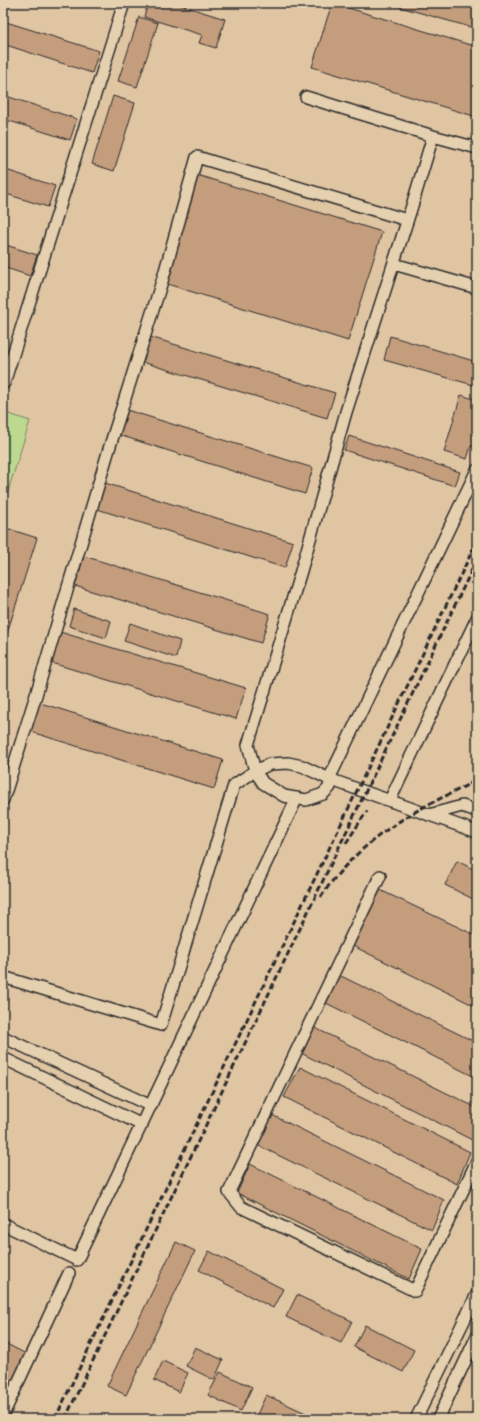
<svg xmlns="http://www.w3.org/2000/svg" width="480" height="1422" viewBox="0 0 480 1422" font-family="'Shantell Sans',sans-serif">
<style>
.green{fill:#bdd990;stroke:#74825e}
.building{fill:#c49d7d;stroke:#2b2b2b}
.lines{fill:none;stroke-linecap:round;stroke-linejoin:round}
.minor-casing{stroke:#2b2b2b;stroke-width:14}
.minor{stroke:#e5d0af;stroke-width:11}
.rail{stroke:#2b2b2b;stroke-width:3;stroke-dasharray:6 3;stroke-linecap:butt}
</style>
<rect width="100%" height="100%" fill="#e0c5a3"/>
<filter id="ink" filterUnits="userSpaceOnUse"><feTurbulence type="fractalNoise" baseFrequency=".025" numOctaves="2"/><feDisplacementMap in="SourceGraphic" scale="8" xChannelSelector="R" yChannelSelector="G"/><feConvolveMatrix kernelMatrix="1 2 1 2 8 2 1 2 1" color-interpolation-filters="sRGB"/></filter>
<g filter="url(#ink)">
<!-- green -->
<path class="green" d="M3,412L30,421L4,504L3,503Z"/>
<!-- building -->
<path class="building" d="M148,3H174L225,19L216,48L199,43L202,35L144,17Z
M332,3L477,47V117L312,67Z
M386,3H477V29Z
M139,17L158,23L137,87L118,81Z
M3,21L99,51L92,73L3,44Z
M3,95L77,119L70,140L3,119Z
M113,96L135,103L114,171L92,164Z
M3,169L55,186L48,207L3,193Z
M197,175L382,232L348,341L164,283Z
M3,244L37,255L30,276L3,267Z
M390,336L477,362V386L384,360Z
M150,337L335,393L327,418L142,362Z
M461,395L477,400V447L471,446L467,459L444,452Z
M127,410L313,468L305,494L119,435Z
M349,436L460,472L455,486L344,450Z
M105,483L293,542L285,568L97,509Z
M3,527L37,538L3,646Z
M84,556L270,614L261,643L75,586Z
M74,609L111,621L106,638L69,626Z
M130,623L180,641L176,658L124,641Z
M60,632L246,688L236,719L52,663Z
M34,701L223,760L214,789L25,730Z
M457,861L477,871V901L445,885Z
M380,890L477,936V1007L353,946Z
M341,976L477,1043V1078L326,1003Z
M313,1027L477,1108V1135L474,1141L301,1053Z
M300,1067L470,1152L457,1184L284,1097Z
M272,1115L444,1200L432,1230L257,1145Z
M250,1164L422,1249L409,1279L237,1193Z
M176,1242L195,1251L126,1395L107,1386Z
M209,1251L283,1289L273,1308L199,1270Z
M297,1295L352,1321L341,1343L286,1317Z
M365,1325L414,1350L403,1372L354,1347Z
M3,1342L28,1355L11,1390L3,1386Z
M195,1347L223,1360L214,1380L186,1366Z
M163,1361L188,1373L179,1392L154,1380Z
M220,1372L252,1387L241,1411L208,1395Z
M266,1395L319,1419H255Z"/>
<g class="lines">
<!-- minor casing -->
<g class="minor-casing">
<path id="minor" d="M306,97L433,136
M394,264L477,288
M3,382L4,383L124,3
M477,470L329,779L330,787L323,794L306,800L284,796L263,783L255,771L270,764L288,763L302,766L329,779L477,832
M3,800L36,695L109,449L163,278L197,157L407,220
M390,800L477,618
M429,815L462,806L477,811
M380,876L229,1192L241,1207L415,1291L477,1161
M3,977L161,1025L234,785L255,771L248,745L301,571L346,412L411,209L433,136L477,148
M3,1037L151,1106
M3,1058L142,1125
M3,1224L77,1260L297,798
M3,1415L69,1273
M416,1419L477,1294
M438,1419L477,1336"/>
</g>
<!-- minor -->
<use href="#minor" class="minor"/>
<!-- rail -->
<path class="rail" d="M346,843L367,811
M321,897C351,850 401,816 452,793C460,789 468,784 477,781
M55,1419L477,541
M65,1419L477,559"/>
</g>
</g>
<!-- margin -->
<rect width="480" height="1422" fill="none" stroke="#e5d0af" stroke-width="16"/>
<rect x="8" y="8" width="464" height="1406" fill="none" stroke="#2b2b2b" stroke-width="1.5" filter="url(#ink)"/>
</svg>
